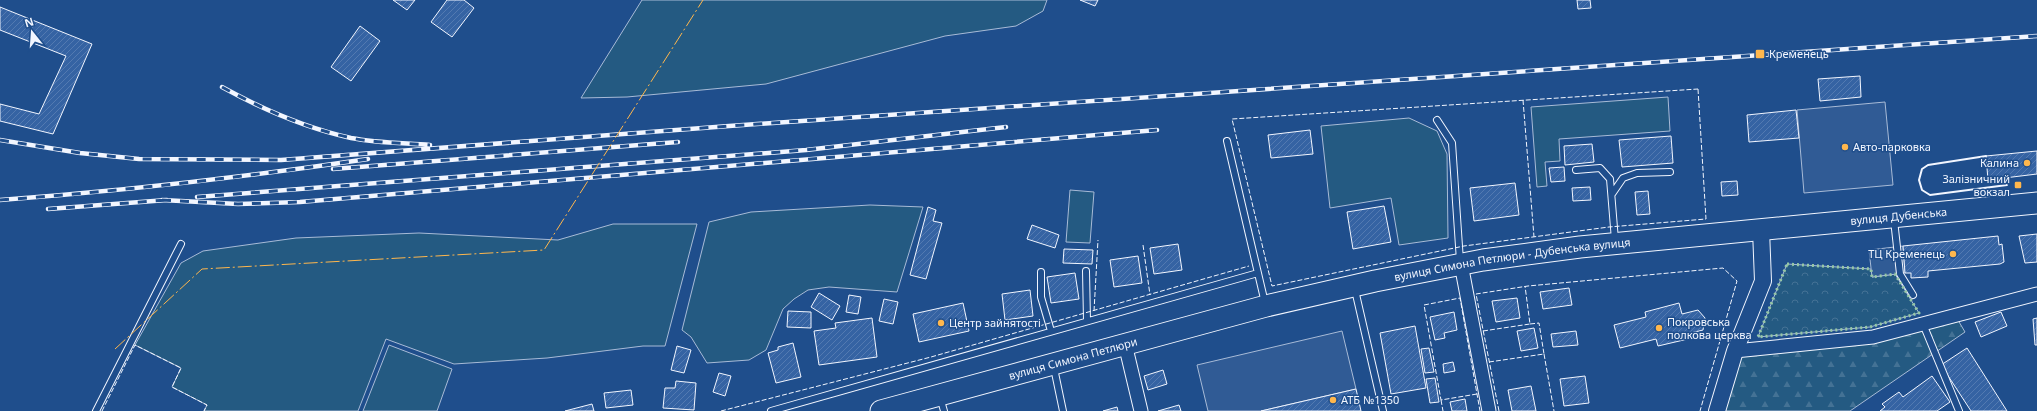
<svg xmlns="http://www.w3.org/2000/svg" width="2037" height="411" viewBox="0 0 2037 411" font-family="'Noto Sans',sans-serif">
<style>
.green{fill:#245a82;stroke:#a8bbd7}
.forest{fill:url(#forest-firs);stroke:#a8bbd7}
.park{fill:url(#park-crowns);stroke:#a8bbd7}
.parking{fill:#305b95;stroke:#a8bbd7}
.building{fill:url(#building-hatch);stroke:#f2f6ff}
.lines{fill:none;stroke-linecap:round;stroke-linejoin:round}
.service-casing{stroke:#f2f6ff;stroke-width:8}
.minor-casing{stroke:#f2f6ff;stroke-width:15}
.tertiary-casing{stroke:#f2f6ff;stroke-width:18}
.trunk-casing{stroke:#f2f6ff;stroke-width:23}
.service{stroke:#1f4e8c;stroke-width:6}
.minor{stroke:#1f4e8c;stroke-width:13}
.tertiary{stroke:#1f4e8c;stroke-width:16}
.trunk{stroke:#1f4e8c;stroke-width:21}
.rail-casing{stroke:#f2f6ff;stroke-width:4.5}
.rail{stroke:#1f4e8c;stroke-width:3;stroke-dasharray:9;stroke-linecap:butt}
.hedge{stroke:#97c8a6;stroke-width:3;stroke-dasharray:2 3;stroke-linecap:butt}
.fence{stroke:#f2f6ff;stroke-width:1;stroke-dasharray:5 2;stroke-linecap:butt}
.wall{stroke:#f2f6ff;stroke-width:2}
.power{stroke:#ffb74d;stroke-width:1;stroke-dasharray:14 3 2 3;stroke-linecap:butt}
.poi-dot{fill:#ffb74d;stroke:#1f4e8c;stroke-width:1.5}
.labels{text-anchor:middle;stroke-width:3;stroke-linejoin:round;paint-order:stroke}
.poi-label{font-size:11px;fill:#f2f6ff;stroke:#1f4e8c;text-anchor:start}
.street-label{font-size:11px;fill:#f2f6ff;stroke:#1f4e8c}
</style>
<defs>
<pattern id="forest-firs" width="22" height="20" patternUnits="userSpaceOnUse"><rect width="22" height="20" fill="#245a82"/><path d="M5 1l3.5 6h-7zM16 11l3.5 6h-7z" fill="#447295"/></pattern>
<pattern id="park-crowns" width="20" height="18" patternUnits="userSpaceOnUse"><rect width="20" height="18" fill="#245a82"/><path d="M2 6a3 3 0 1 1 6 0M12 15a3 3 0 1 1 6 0" fill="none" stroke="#447295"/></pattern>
<pattern id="building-hatch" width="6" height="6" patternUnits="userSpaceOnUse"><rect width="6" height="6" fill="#3563a3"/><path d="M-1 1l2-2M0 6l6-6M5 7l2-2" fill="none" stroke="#537ab1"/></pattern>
</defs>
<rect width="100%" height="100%" fill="#1f4e8c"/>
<!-- green -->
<path class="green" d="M642,0H1047L1043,11L1016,26L945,36L766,84L627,97L581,98Z
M1668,97L1670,131L1559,139L1560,161L1545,162L1547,186L1537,187L1531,107Z
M1409,118L1437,131L1447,154L1448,238L1399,245L1391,198L1330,208L1321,126Z
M1070,190L1094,192L1090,243L1066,242Z
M870,205L923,207L897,292L829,287L808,290L794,299L783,309L766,350L749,360L707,363L691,337L682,330L709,222L751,212Z
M613,224H697L665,346H643L547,358L454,364L386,339L358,411H204L207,405L172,387L181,368L135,345L181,263L203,251L296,238L419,233L558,240Z
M389,345L452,369L437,411H363Z"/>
<!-- forest -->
<path class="forest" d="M1955,315L1965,332L1850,411H1717L1735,351L1873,337Z"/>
<!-- park -->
<path class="park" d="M1787,264L1871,269L1872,277L1895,274L1919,313L1870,327L1758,337Z"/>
<!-- parking -->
<path class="parking" d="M1885,102L1893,185L1804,193L1797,110Z
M1903,246L1905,273L1872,277L1869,250Z
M1342,331L1356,389L1261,411H1208L1197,365Z"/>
<!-- building -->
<path class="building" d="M393,0H415L407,10Z
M447,0H464L474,8L452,37L431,22Z
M1080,0H1098L1095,6Z
M1577,0H1590L1591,8L1578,9Z
M0,7L92,44L53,134L0,121V104L39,114L66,56L0,30Z
M360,26L380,41L351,81L331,67Z
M1860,76L1861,97L1820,101L1818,79Z
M1796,110L1799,138L1749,142L1747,115Z
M1310,130L1313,154L1271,158L1268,135Z
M1671,136L1673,163L1622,167L1619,140Z
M1592,144L1594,162L1565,165L1564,146Z
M2037,151V174L1988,180L1986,156Z
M1564,167L1565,181L1551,182L1549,168Z
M1737,181L1738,195L1722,196L1721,182Z
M1515,183L1519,215L1474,221L1470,188Z
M1590,187L1591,200L1573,201L1572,188Z
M1648,191L1650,214L1637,215L1635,192Z
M1384,206L1391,242L1353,249L1347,212Z
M928,207L936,210L933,221L942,223L926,279L910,275Z
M1032,225L1059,235L1055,248L1027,239Z
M2037,234V262L2025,263L2019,236Z
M1998,236L1999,245L2002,244L2004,262L2000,264L1928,271V277L1911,278V273H1905L1903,246Z
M1178,244L1182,270L1154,274L1150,248Z
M1064,249L1093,250L1092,264L1063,263Z
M1138,256L1142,283L1114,287L1110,260Z
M1075,273L1079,299L1051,303L1047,277Z
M1569,288L1572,305L1543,309L1540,292Z
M1030,290L1033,316L1005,320L1002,294Z
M819,293L840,306L832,320L811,307Z
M849,295L861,297L858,314L846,312Z
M1517,298L1520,318L1496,322L1492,301Z
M884,299L898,302L893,324L879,321Z
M963,303L969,331L919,342L913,314Z
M1679,303L1682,314L1698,310L1705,318L1703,330L1687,334L1688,339L1658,346L1656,339L1620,348L1614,325L1646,317L1645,312Z
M788,311L811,312V328L787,327Z
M1454,312L1457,330L1444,333L1445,338L1435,340L1430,317Z
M2001,312L2007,326L1981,337L1975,322Z
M872,318L877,357L819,365L814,331L836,328L835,323Z
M2037,318V345H2035L2033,319Z
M1415,326L1426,388L1391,394L1380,333Z
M1534,328L1538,348L1521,351L1517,331Z
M1576,331L1578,345L1553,347L1551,334Z
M793,343L801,377L776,383L768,353L778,350V347Z
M677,346L691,350L684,373L671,370Z
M1429,348L1434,372L1425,373L1421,349Z
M1967,348L2007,411H1971L1941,365Z
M1453,362L1455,371L1444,373L1443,364Z
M1163,370L1167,384L1148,390L1144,376Z
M719,373L731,376L725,396L713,392Z
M1585,376L1589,403L1564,406L1560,379Z
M1932,376L1950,402L1937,411H1880L1885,407L1882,404L1899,392L1903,397Z
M1435,378L1439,402L1430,403L1426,379Z
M676,381L696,383L694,410L663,408L665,388H675Z
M1531,386L1536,411H1512L1508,390Z
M1356,389L1361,411H1261Z
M631,390L633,405L606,408L604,393Z
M1465,399L1467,411H1452L1450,402Z
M592,404L594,411H565Z
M1179,405L1181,411H1158Z
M1117,407L1118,411H1103Z"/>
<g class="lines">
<!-- service casing -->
<g class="service-casing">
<path id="service" d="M1437,120L1452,143L1460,261
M1227,141L1265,303
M1576,170L1600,168L1610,179L1615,240
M1612,194L1623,178L1637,173L1670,172
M1894,220L1900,274L1913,295
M1086,271L1087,321
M1041,272V297L1051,331
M1355,290L1383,411
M1923,324L1959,411
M1054,368L1063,411
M940,397L944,411
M96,411L181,244
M771,411L1258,273"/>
</g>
<!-- minor casing -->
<g class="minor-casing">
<path id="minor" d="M1461,264L1489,411
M1125,344L1141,411
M1735,351L1873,337L2037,294"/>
</g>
<!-- tertiary casing -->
<g class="tertiary-casing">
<path id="tertiary" d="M1717,411L1735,351L1763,281L1761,230"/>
</g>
<!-- trunk casing -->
<g class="trunk-casing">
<g id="trunk">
<path id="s1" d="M881,411L1266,306L1375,281L1483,260L1580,247L2037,203"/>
</g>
</g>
<!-- service -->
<use href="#service" class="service"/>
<!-- minor -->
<use href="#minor" class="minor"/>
<!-- tertiary -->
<use href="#tertiary" class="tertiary"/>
<!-- trunk -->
<use href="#trunk" class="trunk"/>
<!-- rail casing -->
<g class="rail-casing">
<path id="rail" d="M222,87C262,109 306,128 351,138C377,143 404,143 430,145
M0,140L80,153L139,159L281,160L729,126L2037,36
M333,169L678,142
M197,197L806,150L1006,127
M0,200C123,191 246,177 368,159
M162,200L238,204L300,202L1157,130
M48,209L167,200"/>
</g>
<!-- rail -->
<use href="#rail" class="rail"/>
<!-- hedge -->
<path class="hedge" d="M1787,264L1871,269L1872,277L1895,274L1919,313L1870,327L1758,337Z"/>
<!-- fence -->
<path class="fence" d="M1698,89L1706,219L1609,227L1464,246L1272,286L1232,119Z
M1523,100L1534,237
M1143,245L1150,295
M1094,311L1098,240
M1483,331L1530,324L1525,286
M1544,354L1554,411
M1489,362L1544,354L1539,323L1530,324
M1477,394L1441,400L1424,305L1460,298L1480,411
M1441,400L1443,411
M102,411L135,345L181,368L172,387L207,405L204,411
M721,411L931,357L1249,266
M1499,411L1476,294L1528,286L1723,268L1737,281L1700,411"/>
<!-- wall -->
<path class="wall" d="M1986,156L1928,165L1922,169L1919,180L1922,190L1930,195L2007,185"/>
<!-- power -->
<path class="power" d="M115,349L202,269L544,250L703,0"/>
</g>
<!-- markers -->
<g class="poi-dot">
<rect x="1755" y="49" width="10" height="10" rx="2"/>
<circle cx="1845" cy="147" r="4"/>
<circle cx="2027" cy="163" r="4"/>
<rect x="2014" y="181" width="8" height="8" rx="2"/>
<circle cx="1953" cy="254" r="4"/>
<circle cx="941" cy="323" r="4"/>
<circle cx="1659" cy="328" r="4"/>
<circle cx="1333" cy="400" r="4"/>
</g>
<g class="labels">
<!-- poi labels -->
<g class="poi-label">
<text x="1769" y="58">Кременець</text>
<text x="1853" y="151">Авто-парковка</text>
<text x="2019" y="167" text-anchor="end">Калина</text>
<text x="2010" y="183" text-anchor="end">Залізничний<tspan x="2010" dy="13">вокзал</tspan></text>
<text x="1945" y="258" text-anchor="end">ТЦ Кременець</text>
<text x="1667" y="326">Покровська<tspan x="1667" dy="13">полкова церква</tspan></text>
<text x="949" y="327">Центр зайнятості</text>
<text x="1341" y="404">АТБ №1350</text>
</g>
<!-- street labels -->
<g class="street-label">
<text dy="4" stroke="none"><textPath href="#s1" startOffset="1039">вулиця Дубенська</textPath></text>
<text dy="4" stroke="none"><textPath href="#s1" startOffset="650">вулиця Симона Петлюри - Дубенська вулиця</textPath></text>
<text dy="4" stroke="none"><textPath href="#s1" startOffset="199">вулиця Симона Петлюри</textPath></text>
</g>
</g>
<!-- north arrow -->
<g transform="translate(32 32) rotate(343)" stroke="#1f4e8c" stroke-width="3" paint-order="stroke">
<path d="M0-3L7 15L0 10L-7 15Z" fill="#f2f6ff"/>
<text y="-6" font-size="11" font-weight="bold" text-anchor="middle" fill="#f2f6ff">N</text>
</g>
</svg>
